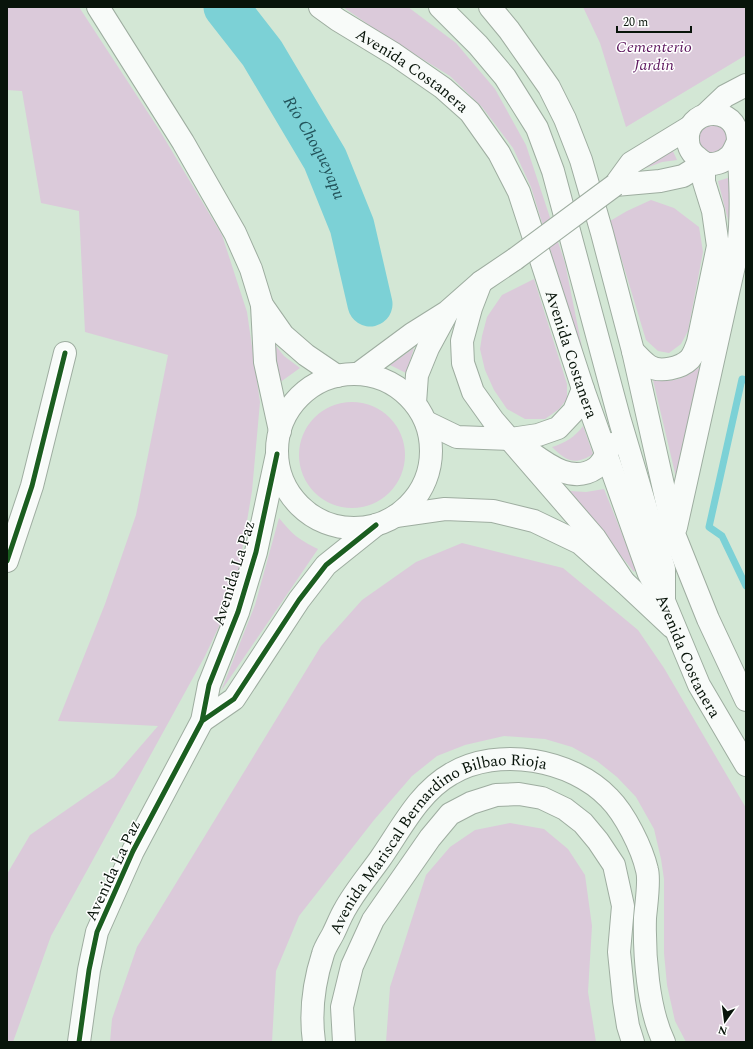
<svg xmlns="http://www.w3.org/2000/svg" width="753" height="1049" viewBox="0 0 753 1049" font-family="Spectral,serif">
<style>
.green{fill:#dbcada}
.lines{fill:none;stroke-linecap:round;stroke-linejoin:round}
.stream{stroke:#7cd1d6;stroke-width:7}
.river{stroke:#7cd1d6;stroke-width:45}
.street-casing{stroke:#9eada0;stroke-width:24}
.secondary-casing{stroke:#9eada0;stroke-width:24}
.street{stroke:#f8fbf9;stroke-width:22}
.secondary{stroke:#f8fbf9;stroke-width:22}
.secondary-bridge-casing{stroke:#9eada0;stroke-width:24;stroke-linecap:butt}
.secondary-bridge{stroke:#f8fbf9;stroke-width:22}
.cycleway-casing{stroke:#fff;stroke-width:8}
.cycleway{stroke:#1b5e20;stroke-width:5}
.labels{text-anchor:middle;stroke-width:3;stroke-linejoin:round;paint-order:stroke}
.park-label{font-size:16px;font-style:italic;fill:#5e185f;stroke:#fff}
.street-label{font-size:16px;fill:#08140a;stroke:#fff}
.water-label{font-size:17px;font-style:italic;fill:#23545b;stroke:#fff}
</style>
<rect width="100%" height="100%" fill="#d3e7d5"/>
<!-- green -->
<path class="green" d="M7,7H79L160,131L222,235L247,312L260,402L252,491L239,569L222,620L205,656L51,936L13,1042H7V874L30,835L114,777L158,726L58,721L105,604L136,515L168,355L85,332L79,211L41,203L22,91L7,90Z
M343,7H408L456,43L495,89L526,145L565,263L585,362L531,187L513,148L482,107L450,76L385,36Z
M583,7H746V55L626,127L600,43Z
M707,124L723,126L730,140L717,155L702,151C697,136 694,135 707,124Z
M672,149L677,160L662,162L646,168L645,167Z
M731,177L732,235L718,181Z
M651,200L674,208L699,227L703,252L688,331L681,344L669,353L658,351L646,340L610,221L627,211Z
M534,279L567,384V399L559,409L545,419H525L507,409L494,390L485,370L480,349L482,336L487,317L502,295Z
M272,341L284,356L300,368L279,383Z
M414,348L406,373L390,365Z
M704,364L679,490L653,380C678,383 684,378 704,364Z
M299 455a53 53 0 1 1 106 0a53 53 0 1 1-106 0Z
M583,426L593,454C575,466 566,461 552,447C565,443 575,437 583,426Z
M604,489L636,569L634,572L593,521L569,494L570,491L586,492Z
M279,518C293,535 298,539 318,549L221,691L255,605Z
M462,543L563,568L638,630L664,668L746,808V1042H686L675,1021L667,985L664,953V879L661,859L654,829L636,797L617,777L597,761L572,747L545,739L504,736L465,745L437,756L412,776L374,820L299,916L276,971L272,1042H110L112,1019L137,947L321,646L362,600L416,562Z
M510,823L544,829L568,849L585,875L592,926L588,992L596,1042H386L390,987L426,875L450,847L475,830Z"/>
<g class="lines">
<!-- stream -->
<path class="stream" d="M746,380L742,379L709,527L722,536L746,586"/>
<!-- river -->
<path class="river" id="s1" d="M226,7L262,53L325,159L352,226L370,304"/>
<!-- street casing -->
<g class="street-casing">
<path id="street" d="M7,561L32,486L65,353"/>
</g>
<!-- secondary casing -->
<g class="secondary-casing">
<g id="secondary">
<path d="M98,7L183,142L235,233L251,269L262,305L265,362L280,431"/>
<path id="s2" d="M320,7L338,20L394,54L443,88L470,112L499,153L519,192L583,389L649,574L664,601L699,685L746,765"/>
<path d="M440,7L478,45L505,77L537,128L553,171L620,421L664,569V600"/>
<path d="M490,7L509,30L549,87L565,119L581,160L602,233L633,351L674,534L708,619L746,700"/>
<path d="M706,114L725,96L746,85"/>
<path d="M615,185L631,163L690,127"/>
<path d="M615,185L660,181L683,176L704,163"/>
<path d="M481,282L471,308L462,341L463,363L473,392L493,420L595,538L624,582"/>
<path d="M262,305L283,335L306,355L337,376"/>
<path d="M633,351C638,356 643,362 649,366C660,373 681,368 690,359C694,354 696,348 698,342L718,246L713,211L704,182V163"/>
<path d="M358,374L412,334L447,312L481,282L515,259"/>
<circle cx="354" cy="451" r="77"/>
<path d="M415,403L417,375L428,348L447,313"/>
<path d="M426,422L457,437L511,439L538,435L558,428L574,411L583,389"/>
<path d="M530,452C548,465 573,484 596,468C603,463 607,452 612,444"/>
<path d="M396,516L445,509L493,511L534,521L580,543L624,582L672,627"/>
<path d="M676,527L738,248C742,219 741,189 739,160C738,151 739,141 737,132C730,104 686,110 688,140C688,147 692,154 698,158C700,160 703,162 705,163C713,166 724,162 730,156C734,152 735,147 738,142C740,139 743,136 746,134"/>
<path d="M202,721L234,699L299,600L326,565L376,525"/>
<path d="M79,1042L89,970L97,932L133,851L202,721L209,685L238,612L256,552L277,454"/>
<path id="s3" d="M314,1042C310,1013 314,982 323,954C325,947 330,940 333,934C337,926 340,918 344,911C354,892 368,876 380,859C401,829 419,792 451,774C498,746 572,759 609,798C625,814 642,848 647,870C650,880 646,906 645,918C644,955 648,1009 664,1042"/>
<path d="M344,1042L342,1007L352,966L373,920L430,838L450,814L471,803L496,795L519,794L542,798L565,809L583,823L598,841L614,865L623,906L619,952L624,1001L628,1026L633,1042"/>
</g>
</g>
<!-- street -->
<use href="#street" class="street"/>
<!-- secondary -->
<use href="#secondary" class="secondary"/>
<!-- secondary-bridge casing -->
<g class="secondary-bridge-casing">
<path id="secondary-bridge" d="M515,259L615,185"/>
</g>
<!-- secondary-bridge -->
<use href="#secondary-bridge" class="secondary-bridge"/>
<!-- cycleway casing -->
<g class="cycleway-casing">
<path id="cycleway" d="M7,561L32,486L65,353
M202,721L234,699L299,600L326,565L376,525
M79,1042L89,970L97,932L133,851L202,721L209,685L238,612L256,552L277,454"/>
</g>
<!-- cycleway -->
<use href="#cycleway" class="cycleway"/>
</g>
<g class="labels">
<!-- park labels -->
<g class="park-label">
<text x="654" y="52">Cementerio<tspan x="654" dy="18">Jardín</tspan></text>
</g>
<!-- street labels -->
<g class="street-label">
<text dy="6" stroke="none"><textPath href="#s2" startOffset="112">Avenida Costanera</textPath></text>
<text dy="6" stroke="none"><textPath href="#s2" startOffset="448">Avenida Costanera</textPath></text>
<text transform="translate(233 573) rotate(-73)" y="6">Avenida La Paz</text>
<text dy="6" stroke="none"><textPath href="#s2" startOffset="772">Avenida Costanera</textPath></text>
<text dy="6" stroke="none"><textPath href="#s3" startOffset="262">Avenida Mariscal Bernardino Bilbao Rioja</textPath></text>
<text transform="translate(112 870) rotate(-65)" y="6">Avenida La Paz</text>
</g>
<!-- water labels -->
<g class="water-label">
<text dy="6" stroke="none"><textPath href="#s1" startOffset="167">Río Choqueyapu</textPath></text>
</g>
</g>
<!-- border -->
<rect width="753" height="1049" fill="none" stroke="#08140a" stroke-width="16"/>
<!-- north arrow -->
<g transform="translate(725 1021) rotate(194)" stroke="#ffffff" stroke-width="3" paint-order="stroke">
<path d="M0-3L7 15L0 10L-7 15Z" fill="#08140a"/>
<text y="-6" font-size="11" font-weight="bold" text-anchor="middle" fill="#08140a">N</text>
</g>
<!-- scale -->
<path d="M617 26v6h74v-6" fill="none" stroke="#08140a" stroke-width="2"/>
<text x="623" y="26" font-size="12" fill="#08140a" stroke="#ffffff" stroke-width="3" paint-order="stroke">20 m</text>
</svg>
